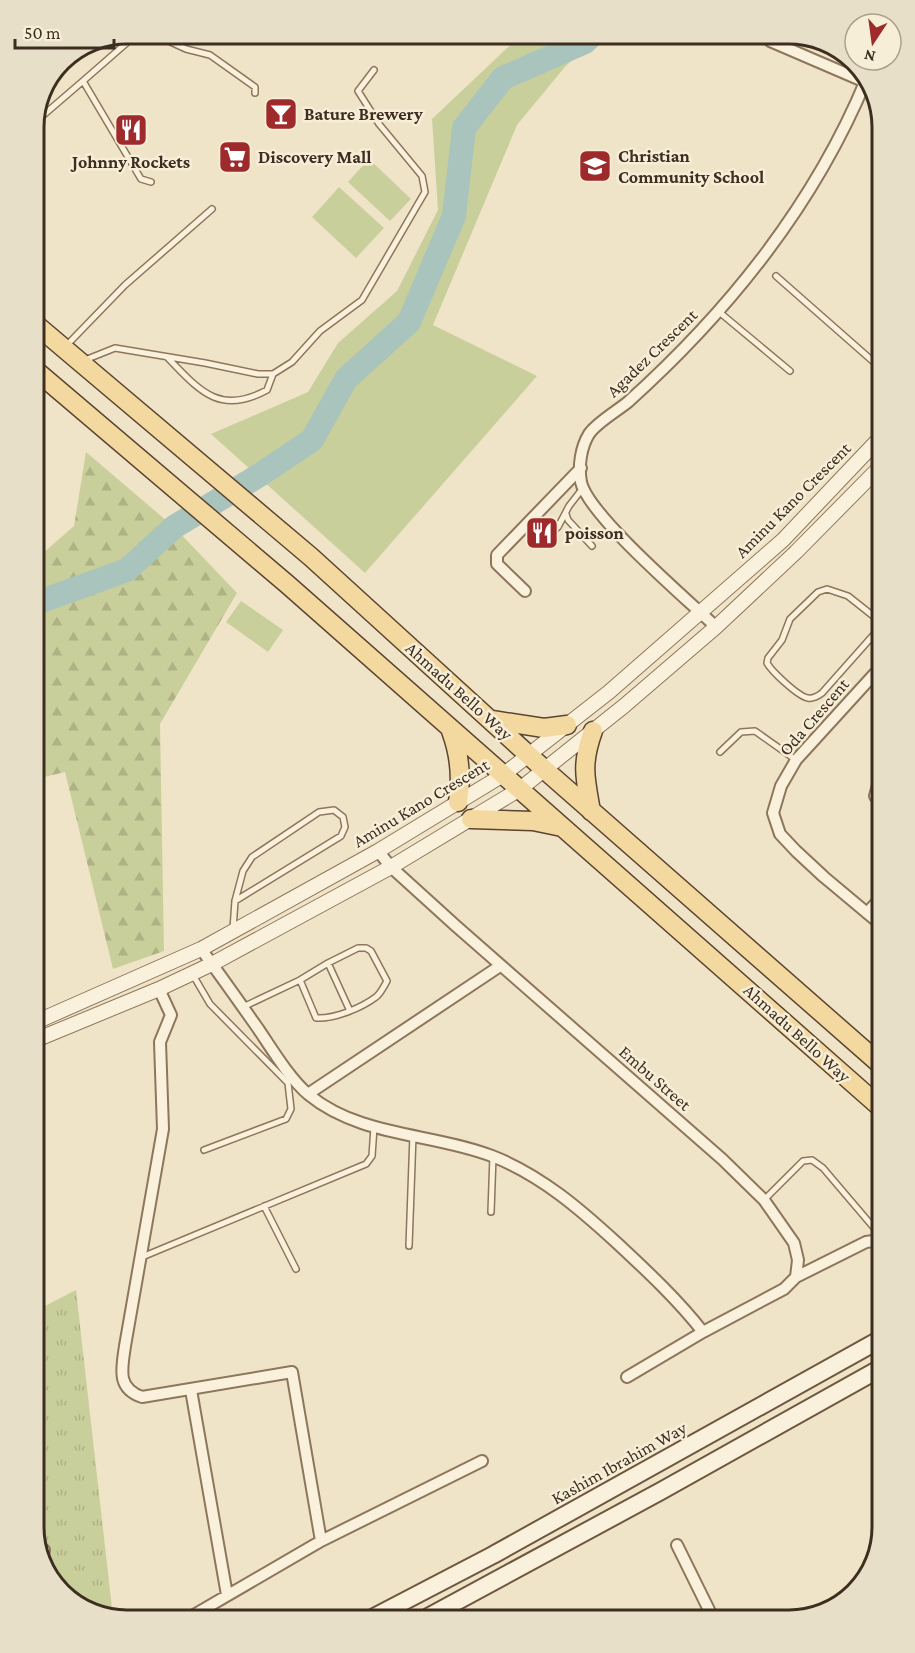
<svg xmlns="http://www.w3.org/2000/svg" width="915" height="1653" viewBox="0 0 915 1653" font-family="'Crimson Pro',serif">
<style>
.green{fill:#c9cf9b}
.forest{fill:url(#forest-firs)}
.park{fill:url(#park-tufts)}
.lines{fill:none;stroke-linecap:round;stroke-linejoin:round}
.river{stroke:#a9c4bc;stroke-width:24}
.service-casing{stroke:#8d765c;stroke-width:8}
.minor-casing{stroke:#8d765c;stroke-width:14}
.tertiary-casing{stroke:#8d765c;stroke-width:16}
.secondary-casing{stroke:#6f573f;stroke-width:20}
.primary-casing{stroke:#5b4430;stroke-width:21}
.service{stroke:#faf1dc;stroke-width:5}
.minor{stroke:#faf1dc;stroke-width:10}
.tertiary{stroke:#faf1dc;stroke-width:14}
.secondary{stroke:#faf1dc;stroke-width:16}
.primary{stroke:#f3d9a0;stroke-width:18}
.labels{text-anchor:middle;stroke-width:5;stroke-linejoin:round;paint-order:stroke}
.poi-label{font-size:18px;font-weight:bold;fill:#3d2e20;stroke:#f7eed8;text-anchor:start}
.street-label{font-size:18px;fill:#3d2e20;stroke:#f7eed8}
.rim{fill:none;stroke:#3d2e20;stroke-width:3}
</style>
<defs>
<pattern id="forest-firs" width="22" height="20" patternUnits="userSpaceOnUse" patternTransform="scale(1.5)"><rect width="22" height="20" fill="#c9cf9b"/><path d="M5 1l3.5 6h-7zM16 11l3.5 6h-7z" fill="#aeb285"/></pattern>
<pattern id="park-tufts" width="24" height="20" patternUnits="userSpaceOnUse" patternTransform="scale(1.5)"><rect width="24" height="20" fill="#c9cf9b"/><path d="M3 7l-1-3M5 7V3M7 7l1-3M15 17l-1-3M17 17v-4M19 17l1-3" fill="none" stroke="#aeb285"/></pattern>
</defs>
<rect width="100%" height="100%" fill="#f0e4c8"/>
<!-- green -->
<path class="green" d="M523,33H599L564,68L517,125L433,325L537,376L365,573L211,434L308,392L338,343L397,291L438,210L432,119Z
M369,159L411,199L390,221L348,182Z
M339,187L384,228L356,258L312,217Z
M241,601L283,630L268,652L226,622Z"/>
<!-- forest -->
<path class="forest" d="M86,452L174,527L237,593L160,724L164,951L113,969L65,772L36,779L35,560L74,526Z"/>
<!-- park -->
<path class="park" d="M76,1290L113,1617L74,1604L40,1563L39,1309Z"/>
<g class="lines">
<!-- river -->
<path class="river" d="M36,603L127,570L174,527L258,476L312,440L346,379L409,322L454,216L464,128L503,78L585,42L594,33"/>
<!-- service casing -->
<g class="service-casing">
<path id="service" d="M138,33L83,81L141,179L151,182
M151,33L186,49L210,55L255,87V93
M33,124L83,81
M776,276L876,364
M718,311L790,371
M65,347L125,285L212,209
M167,357C199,390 219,416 267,390L273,374
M85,360L115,348L205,363L258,374H273L292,362L320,331L362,300L425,192L422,176L379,124L358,91L374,70
M566,514L568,520L592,546
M540,543L558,527L569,506L583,488
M877,619L848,596L827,589L818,592L790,619L782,640L768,658L767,663C772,672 799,697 808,698C813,699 818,696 822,693L877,631
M720,752L741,732L755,731L796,760
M233,929L235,901L243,871L252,857L319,812L334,810L343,817L345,827L341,836L235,901
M328,963L350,1011
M193,975L210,1004L288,1083L291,1109L286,1119L204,1150
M243,1007L300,980L328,963L358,948H366L371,951L387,981C384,986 381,993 376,997C361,1008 335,1019 316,1018L300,980
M764,1200L803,1161L812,1160L823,1168L880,1235
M264,1206L296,1269
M491,1212L493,1156
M409,1246L413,1135
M142,1257L366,1164L372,1156L374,1127"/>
</g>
<!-- minor casing -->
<g class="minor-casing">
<path id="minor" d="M770,41L870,84
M525,591L497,564V555L581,468
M716,627C688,600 588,515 581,482C578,466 581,447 589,434C596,423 617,411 628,402C728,312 814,205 866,80
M878,670L796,760L781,786L773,813L780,834L796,851L824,877L879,923
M878,785L875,796L878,800
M378,851L391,867L456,926L722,1159L764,1200L794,1243L798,1260L796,1277L784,1289L703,1332L627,1377
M867,913L879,900
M201,949C221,976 240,1003 259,1030C273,1051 290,1079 309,1095C360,1137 433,1133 492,1156C541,1175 581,1210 618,1244C648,1272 678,1300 703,1332
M159,989L171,1015L160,1042L163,1129L125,1346C122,1368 116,1388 142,1397L292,1372L321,1541
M308,1094L500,966
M796,1277L866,1242L880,1240
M191,1390L227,1595
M677,1545L711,1614
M41,1564L44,1550
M187,1619L321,1541L482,1461"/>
</g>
<!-- tertiary casing -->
<g class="tertiary-casing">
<path id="tertiary" d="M38,1021L201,949L378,851L503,775L609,692L783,540L876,442
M38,1039L159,989L212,964L391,867L520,789L624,706L716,627L796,552L877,470"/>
</g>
<!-- secondary casing -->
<g class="secondary-casing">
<path id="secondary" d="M374,1617L493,1555L881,1339
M428,1617L661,1491L881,1368"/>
</g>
<!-- primary casing -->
<g class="primary-casing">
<path id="primary" d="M34,323L311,557L545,770L880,1064
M34,369L287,584L880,1107
M492,720L544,728L567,725
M451,731C460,755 462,777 458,802
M591,811C585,778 581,764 593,731
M471,819L533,821L562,827"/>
</g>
<!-- service -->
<use href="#service" class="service"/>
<!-- minor -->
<use href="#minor" class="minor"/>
<!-- tertiary -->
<use href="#tertiary" class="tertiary"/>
<!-- secondary -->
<use href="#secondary" class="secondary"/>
<!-- primary -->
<use href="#primary" class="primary"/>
</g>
<!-- icons -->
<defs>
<g id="bar-square" transform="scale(1.725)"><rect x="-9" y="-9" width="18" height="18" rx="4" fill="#9e2a2b" stroke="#f7eed8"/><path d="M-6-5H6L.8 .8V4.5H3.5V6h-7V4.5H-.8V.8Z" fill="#fff"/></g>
<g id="restaurant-square" transform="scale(1.725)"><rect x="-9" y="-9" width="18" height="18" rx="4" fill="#9e2a2b" stroke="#f7eed8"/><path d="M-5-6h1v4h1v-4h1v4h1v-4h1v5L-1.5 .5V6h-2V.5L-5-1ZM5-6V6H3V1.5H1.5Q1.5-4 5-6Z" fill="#fff"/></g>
<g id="supermarket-square" transform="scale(1.725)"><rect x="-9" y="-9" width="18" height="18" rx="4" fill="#9e2a2b" stroke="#f7eed8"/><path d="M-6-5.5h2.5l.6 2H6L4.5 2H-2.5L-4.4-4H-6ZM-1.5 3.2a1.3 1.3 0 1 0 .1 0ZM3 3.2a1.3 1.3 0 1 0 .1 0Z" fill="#fff"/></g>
<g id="school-square" transform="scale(1.725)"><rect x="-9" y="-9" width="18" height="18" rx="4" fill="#9e2a2b" stroke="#f7eed8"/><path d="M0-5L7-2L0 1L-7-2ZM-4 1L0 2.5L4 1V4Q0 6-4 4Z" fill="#fff"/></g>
</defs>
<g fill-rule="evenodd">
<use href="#bar-square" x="281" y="114"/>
<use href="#restaurant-square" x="131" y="130"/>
<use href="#supermarket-square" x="235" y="157"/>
<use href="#school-square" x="595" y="166"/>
<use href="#restaurant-square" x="542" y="533"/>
</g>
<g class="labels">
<!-- poi labels -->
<g class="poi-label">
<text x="304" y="120">Bature Brewery</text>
<text x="618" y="162">Christian<tspan x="618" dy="21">Community School</tspan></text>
<text x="258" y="163">Discovery Mall</text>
<text x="131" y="168" text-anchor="middle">Johnny Rockets</text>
<text x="565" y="539">poisson</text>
</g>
<!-- street labels -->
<g class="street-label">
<text transform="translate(652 353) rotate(-44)" y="6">Agadez Crescent</text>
<text transform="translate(793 500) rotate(-45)" y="6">Aminu Kano Crescent</text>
<text transform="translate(459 691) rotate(42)" y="6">Ahmadu Bello Way</text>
<text transform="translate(814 717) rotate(-49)" y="6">Oda Crescent</text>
<text transform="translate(421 803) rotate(-31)" y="6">Aminu Kano Crescent</text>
<text transform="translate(797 1033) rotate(42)" y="6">Ahmadu Bello Way</text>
<text transform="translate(655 1078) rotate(41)" y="6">Embu Street</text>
<text transform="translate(619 1463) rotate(-29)" y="6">Kashim Ibrahim Way</text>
</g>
</g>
<!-- crop -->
<path d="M0 0H915V1653H0ZM127 44H789A83 83 0 0 1 872 127V1527A83 83 0 0 1 789 1610H127A83 83 0 0 1 44 1527V127A83 83 0 0 1 127 44Z" fill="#e8dfc9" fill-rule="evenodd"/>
<path class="rim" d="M127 44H789A83 83 0 0 1 872 127V1527A83 83 0 0 1 789 1610H127A83 83 0 0 1 44 1527V127A83 83 0 0 1 127 44Z"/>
<!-- north arrow -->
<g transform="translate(873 42) rotate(193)"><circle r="28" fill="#f7eed8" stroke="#ada18e" stroke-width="1.5"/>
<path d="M0-4.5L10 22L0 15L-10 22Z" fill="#9e2a2b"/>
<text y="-9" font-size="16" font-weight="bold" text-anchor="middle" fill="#3d2e20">N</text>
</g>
<!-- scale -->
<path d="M15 39v9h99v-9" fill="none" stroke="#3d2e20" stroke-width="3"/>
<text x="24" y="39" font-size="18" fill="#3d2e20" stroke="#f7eed8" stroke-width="4.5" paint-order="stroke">50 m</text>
</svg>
